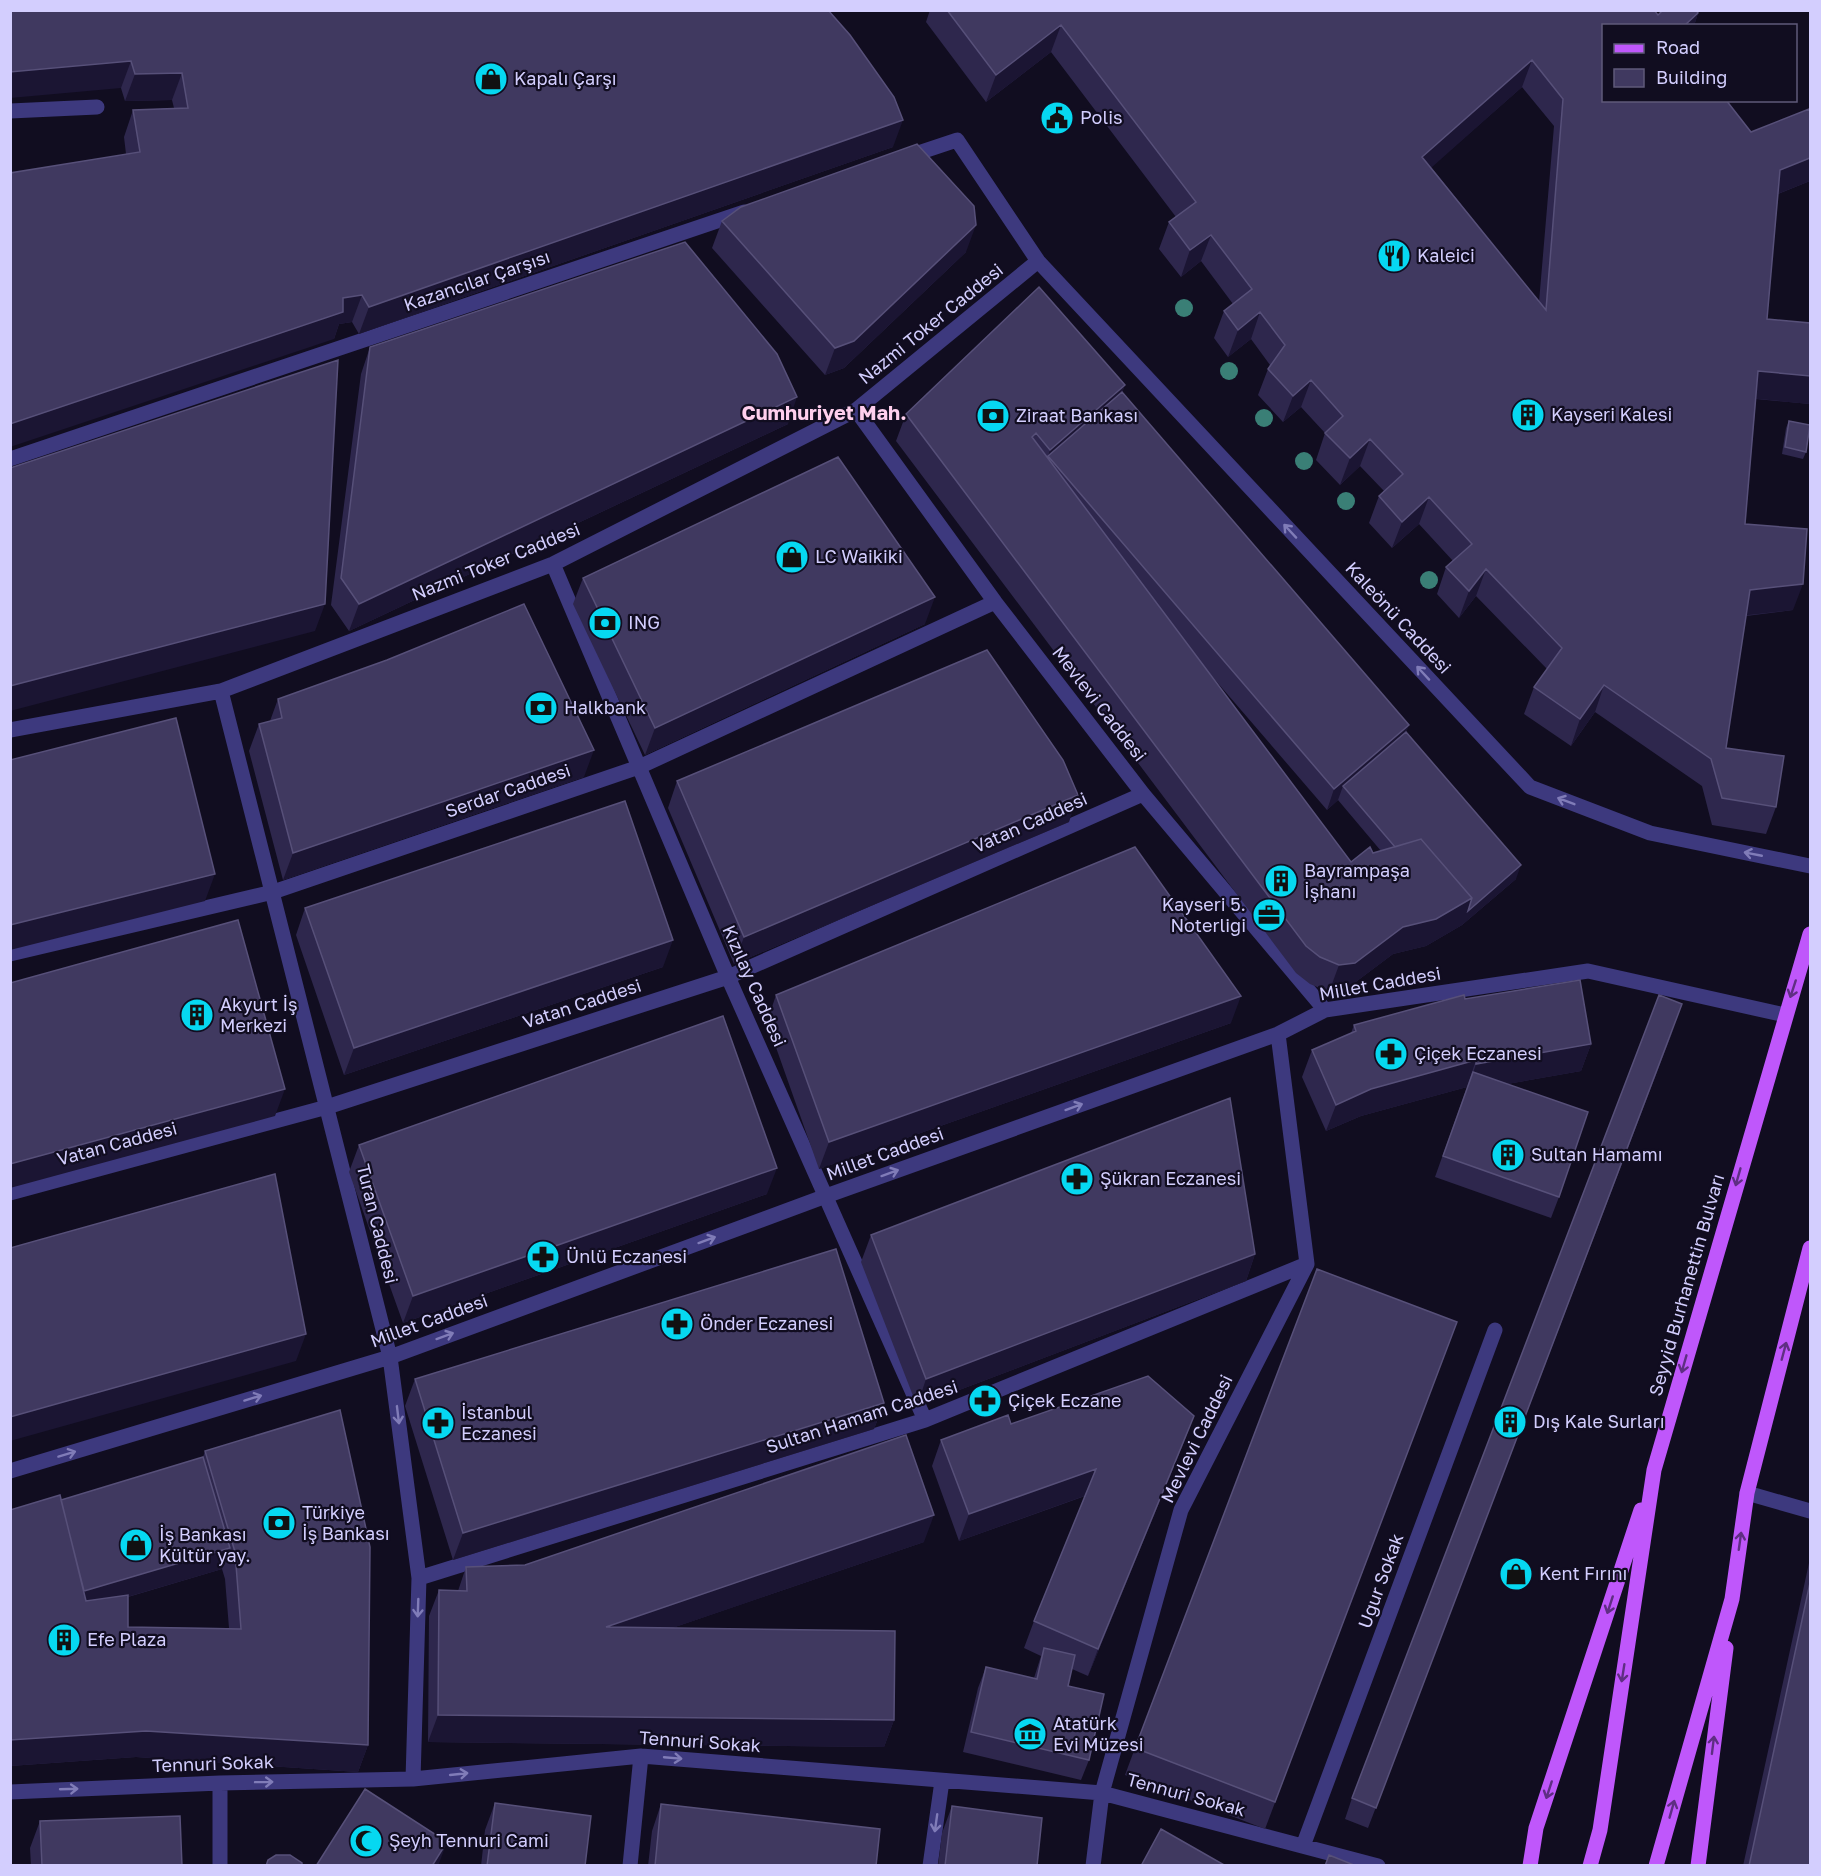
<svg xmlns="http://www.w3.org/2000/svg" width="1821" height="1876" viewBox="0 0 1821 1876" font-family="'Golos Text',sans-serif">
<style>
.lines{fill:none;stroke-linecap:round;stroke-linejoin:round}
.street{stroke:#3d397e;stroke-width:15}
.primary{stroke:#bf57fb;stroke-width:15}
.tree{fill:#3a7f76}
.wall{fill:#2e274d;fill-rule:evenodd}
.shaded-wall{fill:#1b1533}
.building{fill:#403960;stroke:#575079;stroke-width:1.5;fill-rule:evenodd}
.oneway{stroke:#807cb8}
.oneway2{stroke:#5f2e83}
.labels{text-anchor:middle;stroke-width:4.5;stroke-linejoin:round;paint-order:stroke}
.poi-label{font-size:18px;fill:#d3cefe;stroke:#110d20;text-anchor:start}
.street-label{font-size:18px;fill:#d3cefe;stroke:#110d20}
.neighbourhood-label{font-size:20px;font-weight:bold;fill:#fecfed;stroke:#110d20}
</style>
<rect width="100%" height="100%" fill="#110d20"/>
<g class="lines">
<!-- street -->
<path class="street" d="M10,111L97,107
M906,157L957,140L1038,261L1530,787L1650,833L1810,866
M856,410L995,602L1143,794L1325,1010
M10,459L744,212
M553,564L728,977L925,1420
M221,691L390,1357L419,1578L413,1779
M10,730L221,691L553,564L856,410L1038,261
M10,954L273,892L639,767L995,602
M10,1193L327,1107L728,977L1143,794
M10,1471L390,1357L826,1196L1278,1034L1325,1010L1588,971L1785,1015
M1747,1493L1810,1511
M419,1578L925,1420L1307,1264
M10,1792L220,1783L413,1779L641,1756L1102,1793L1378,1866
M1303,1846L1495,1330
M220,1866V1783
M630,1866L641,1756
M930,1866L942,1781
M1093,1866L1102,1793L1181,1510L1307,1264L1278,1034"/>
<!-- primary -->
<path class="primary" d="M1530,1866L1536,1828L1641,1510
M1590,1866L1600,1830L1654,1470L1810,934
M1656,1866L1732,1599L1747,1493L1810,1248
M1698,1866L1726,1648"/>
</g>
<!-- trees -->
<g class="tree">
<circle cx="1184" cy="308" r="9"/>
<circle cx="1229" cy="371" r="9"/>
<circle cx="1264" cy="418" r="9"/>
<circle cx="1304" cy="461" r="9"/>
<circle cx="1346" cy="501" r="9"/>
<circle cx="1429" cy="580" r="9"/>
</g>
<!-- wall -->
<path class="wall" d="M10,10L893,147L359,334L352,322L339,324L334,339L126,154L124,137L133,110L174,108L172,100L125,101L121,88Z
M930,10H1654L1658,15L1698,13L1694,26H1604L1751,132L1810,112V181L1778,194L1767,319L1810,323V404L1756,399L1745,524L1793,610L1746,616L1726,748L1776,807L1766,834L1712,825L1702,786L1595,712L1571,746L1524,714L1534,687L1547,669L1476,596L1459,618L1437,594L1446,567L1453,561L1419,524L1392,548L1369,523L1379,496L1384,491L1360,466L1340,485L1316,460L1325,433L1301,407L1283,422L1258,395L1268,369L1270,365L1251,339L1228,357L1214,338L1224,311L1233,304L1201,261L1181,277L1159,249L1169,222L1176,217L1051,52L986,102L926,22ZM1522,87L1554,126L1539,302L1431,167Z
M722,221L966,252L844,368L825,375L712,248Z
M370,347L788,424L349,631L331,605L361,374Z
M1125,385L1122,392L1406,732L1516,879L1462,925L1426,946L1393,954L1345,990L1329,992L1310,984L1296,973L896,441L906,414ZM1210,674L1327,810L1338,800L1381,851L1351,862Z
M1789,421L1806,452L1803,459L1782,454L1786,428Z
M583,578L925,624L645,755L573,604Z
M278,699L584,777L283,880L249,751L259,724L270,721Z
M677,781L1069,822L734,964L668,808Z
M305,908L663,967L344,1075L296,935Z
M776,995L1231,1023L819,1169L767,1022Z
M1465,999L1591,1044L1581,1071L1507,1084L1559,1197L1551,1218L1435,1177L1467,1087L1361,1116L1326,1131L1302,1077L1312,1050L1351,1033L1354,1025Z
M1675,1025L1368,1828L1345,1819L1352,1798Z
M359,1145L767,1194L403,1323L349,1172Z
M871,1235L1255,1254L1246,1281L917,1406L861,1262Z
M1457,1322L1265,1829L1125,1775L1135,1748Z
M415,1379L884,1403L874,1429L453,1560L405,1406Z
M1194,1416L1184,1442L1088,1676L1072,1669L1068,1686L1089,1760L1081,1780L963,1752L978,1688L986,1667L1034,1678L1041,1656L1024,1648L1034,1621L1085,1496L959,1541L932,1466L941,1440L1011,1424Z
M205,1451L368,1745L358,1772L136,1757L10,1766V1510L61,1500L203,1457ZM222,1569L225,1579L229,1628L128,1627V1597Z
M924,1542L672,1628L894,1720L884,1747L428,1742L429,1616L439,1590L458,1591L466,1567L525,1565Z
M1810,1560V1866H1743L1809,1563Z
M495,1803L585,1866H481L485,1830Z
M661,1804L876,1866H648L652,1831Z
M952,1806L1037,1866H938L942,1833Z
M40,1821L182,1866H31L30,1848Z"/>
<!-- shaded-wall -->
<path class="shaded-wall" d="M1698,13L1694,26H1684Z
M1061,25L1051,52L986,102L996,75Z
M1532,60L1522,87L1413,184L1422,157Z
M131,61L121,88L10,98V72Z
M182,73L172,100L125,101L135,74Z
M903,120L893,147L359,334L369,307Z
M1810,158V181L1770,197L1780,170Z
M976,225L966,252L844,368L825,375L835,348Z
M1211,235L1201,261L1181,277L1190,250Z
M362,295L352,322L339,324L334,339L10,447V424L343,298Z
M1260,312L1251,339L1228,357L1238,330Z
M1758,371L1810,376V404L1748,398Z
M1311,380L1301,407L1283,422L1293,396Z
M1125,385L1115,412L1048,456L1050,450Z
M797,397L788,424L349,631L359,604Z
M1370,439L1360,466L1340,485L1350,458Z
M1429,497L1419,524L1392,548L1402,522Z
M1486,569L1476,596L1459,618L1469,591Z
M1803,584L1793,610L1740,616L1750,590Z
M935,597L925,624L645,755L655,728Z
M325,604L315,631L10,711V686Z
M1604,685L1595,712L1571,746L1580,719Z
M1409,725L1401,746L1343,786L1338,800L1327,810L1334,789Z
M594,750L584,777L283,880L293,853Z
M1078,795L1069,822L734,964L744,937Z
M1521,865L1516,879L1462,925L1426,946L1393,954L1345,990L1329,992L1339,965L1403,927Z
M215,874L205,901L10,950V925Z
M673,940L663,967L344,1075L354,1048Z
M1241,996L1231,1023L819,1169L829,1142Z
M1591,1044L1581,1071L1467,1091L1476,1064Z
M1476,1060L1467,1087L1361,1116L1326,1131L1336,1105L1371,1089Z
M285,1089L275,1116L10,1188V1164Z
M777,1168L767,1194L403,1323L413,1296Z
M1255,1254L1246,1281L917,1406L926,1379Z
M306,1334L296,1361L10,1441V1417Z
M884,1403L874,1429L453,1560L463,1533Z
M1194,1416L1184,1442L1088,1676L1098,1649Z
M1096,1469L1087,1495L959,1541L969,1514Z
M934,1515L924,1542L596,1654L606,1627Z
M230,1548L222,1569L73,1613L80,1592Z
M438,1715L894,1720L884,1747L428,1742Z
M146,1731L368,1745L358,1772L136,1757L10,1766V1740Z
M447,1842L438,1866H432Z"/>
<!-- building -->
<path class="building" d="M10,10H828L850,35L894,97L903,120L369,307L362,295L343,298V312L10,424V173L140,152L133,110L188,108L182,73L135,74L131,61L10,72Z
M947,10H1654L1658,15L1663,10H1696L1698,13L1684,26H1604V100H1726L1751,132L1809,109L1810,112V158L1780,170L1767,319L1810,323V376L1758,371L1745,524L1807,529L1803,584L1750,590L1726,748L1784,756L1776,807L1722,798L1711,759L1604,685L1580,719L1534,687L1562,648L1486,569L1469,591L1446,567L1472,544L1429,497L1402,522L1379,496L1403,474L1370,439L1350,458L1325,433L1343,416L1311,380L1293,396L1268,369L1285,345L1260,312L1238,330L1224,311L1252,289L1211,235L1190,250L1169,222L1196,202L1061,25L996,75ZM1532,60L1563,99L1546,310L1422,157Z
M917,144L974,206L976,225L854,341L835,348L722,221L741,207Z
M685,242L777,354L797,397L359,604L341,578L370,347Z
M1039,287L1125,385L1050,450L1036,433L1032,437L1351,862L1370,847L1373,853L1421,839L1472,898L1436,919L1403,927L1355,963L1339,965L1320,957L1306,946L906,414Z
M338,360L325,604L10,686V468Z
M1122,392L1409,725L1334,789L1048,456Z
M1789,421L1810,425L1806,452L1785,447Z
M838,457L935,597L655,728L583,578Z
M524,604L594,750L293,853L259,724L282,718L278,699L387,660Z
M987,650L1063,760L1078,795L744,937L677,781Z
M176,718L215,874L10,925V760Z
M1406,732L1521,865L1468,911L1472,898L1421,839L1395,847L1343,786Z
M625,801L673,940L354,1048L305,908Z
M1135,847L1241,996L829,1142L776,995Z
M238,920L285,1089L10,1164V983Z
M1580,980L1591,1044L1476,1064V1060L1371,1089L1336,1105L1312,1050L1356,1031L1354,1025L1464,995L1465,999Z
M1659,995L1682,1004L1376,1808L1352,1798Z
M723,1016L777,1168L413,1296L359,1145Z
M1473,1072L1588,1112L1559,1197L1443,1156Z
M1230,1098L1255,1254L926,1379L871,1235Z
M275,1174L306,1334L10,1417V1248Z
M836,1249L884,1403L463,1533L415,1379Z
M1317,1269L1457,1322L1275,1802L1135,1748Z
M1148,1376L1194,1416L1098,1649L1034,1621L1096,1469L969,1514L941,1440L1008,1415L1011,1424Z
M340,1410L370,1547L368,1745L146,1731L10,1740V1510L60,1495L86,1601L128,1595V1627L241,1629L235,1552L205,1451Z
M906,1435L934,1515L606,1627L895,1631L894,1720L438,1715L439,1590L467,1591L466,1567L525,1565Z
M203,1457L230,1548L84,1591L61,1500Z
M1810,1583V1866H1749Z
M1044,1648L1075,1655L1068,1686L1104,1694L1089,1760L971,1732L986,1667L1037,1679Z
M365,1789L447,1842L432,1866H316Z
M495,1803L591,1816L585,1866H487Z
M661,1804L880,1829L876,1866H655Z
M952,1806L1042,1818L1037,1866H945Z
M180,1816L182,1866H42L40,1821Z
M1161,1829L1226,1866H1141Z
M276,1855H290L302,1863V1866H266L268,1860Z
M1329,1855L1354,1865L1353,1866H1325Z"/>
<!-- one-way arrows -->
<defs><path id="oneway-shaft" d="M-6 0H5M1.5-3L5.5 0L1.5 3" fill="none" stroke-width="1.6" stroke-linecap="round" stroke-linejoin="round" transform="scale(1.5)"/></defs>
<g class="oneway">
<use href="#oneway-shaft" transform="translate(1290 531) rotate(-133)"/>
<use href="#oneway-shaft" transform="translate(1423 673) rotate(-133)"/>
<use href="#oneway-shaft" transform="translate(1566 801) rotate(-159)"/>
<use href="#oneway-shaft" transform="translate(1753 854) rotate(-169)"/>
<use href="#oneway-shaft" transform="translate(1074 1107) rotate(-20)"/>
<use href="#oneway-shaft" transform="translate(890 1173) rotate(-20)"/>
<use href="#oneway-shaft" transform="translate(707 1240) rotate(-20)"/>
<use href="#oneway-shaft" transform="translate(445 1336) rotate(-20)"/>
<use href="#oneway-shaft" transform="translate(253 1398) rotate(-17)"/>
<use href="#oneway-shaft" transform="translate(398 1415) rotate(83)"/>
<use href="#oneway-shaft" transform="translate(67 1454) rotate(-17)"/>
<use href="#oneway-shaft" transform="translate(418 1608) rotate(92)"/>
<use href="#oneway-shaft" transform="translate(673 1758) rotate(5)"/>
<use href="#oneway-shaft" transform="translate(459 1774) rotate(-6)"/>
<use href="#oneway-shaft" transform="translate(264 1782) rotate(-1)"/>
<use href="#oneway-shaft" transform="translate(69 1789) rotate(-2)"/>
<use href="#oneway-shaft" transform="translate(936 1823) rotate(98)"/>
</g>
<g class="oneway2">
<use href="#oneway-shaft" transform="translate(1793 989) rotate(108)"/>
<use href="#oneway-shaft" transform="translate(1738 1177) rotate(106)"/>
<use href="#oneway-shaft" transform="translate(1784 1351) rotate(-75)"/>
<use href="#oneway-shaft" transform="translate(1684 1364) rotate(106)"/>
<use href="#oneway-shaft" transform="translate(1740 1541) rotate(-82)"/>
<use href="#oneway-shaft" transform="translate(1610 1605) rotate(108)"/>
<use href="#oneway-shaft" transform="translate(1623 1673) rotate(99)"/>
<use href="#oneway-shaft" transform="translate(1713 1745) rotate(-83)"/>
<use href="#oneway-shaft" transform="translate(1549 1790) rotate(108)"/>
<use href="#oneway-shaft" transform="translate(1672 1809) rotate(-74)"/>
</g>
<!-- icons -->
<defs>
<g id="shop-disc" transform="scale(1.725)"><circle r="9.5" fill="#06d8f1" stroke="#110d20"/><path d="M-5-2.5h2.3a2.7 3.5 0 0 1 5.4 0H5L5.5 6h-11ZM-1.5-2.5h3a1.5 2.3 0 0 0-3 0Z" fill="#111"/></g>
<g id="civic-disc" transform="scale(1.725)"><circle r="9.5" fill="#06d8f1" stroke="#110d20"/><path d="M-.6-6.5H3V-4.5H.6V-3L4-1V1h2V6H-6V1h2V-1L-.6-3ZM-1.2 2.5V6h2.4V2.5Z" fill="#111"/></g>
<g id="restaurant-disc" transform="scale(1.725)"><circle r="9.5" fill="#06d8f1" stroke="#110d20"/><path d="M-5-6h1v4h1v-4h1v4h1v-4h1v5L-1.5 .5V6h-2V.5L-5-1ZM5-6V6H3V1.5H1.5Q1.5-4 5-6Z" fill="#111"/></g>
<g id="building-disc" transform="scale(1.725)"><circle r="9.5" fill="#06d8f1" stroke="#110d20"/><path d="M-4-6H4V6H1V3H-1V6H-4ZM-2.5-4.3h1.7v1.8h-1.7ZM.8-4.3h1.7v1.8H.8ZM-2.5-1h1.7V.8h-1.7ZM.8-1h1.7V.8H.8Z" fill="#111"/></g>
<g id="bank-disc" transform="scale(1.725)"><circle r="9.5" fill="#06d8f1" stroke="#110d20"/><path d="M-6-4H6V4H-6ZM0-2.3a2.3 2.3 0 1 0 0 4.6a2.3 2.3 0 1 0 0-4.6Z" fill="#111"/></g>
<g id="office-disc" transform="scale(1.725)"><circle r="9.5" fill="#06d8f1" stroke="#110d20"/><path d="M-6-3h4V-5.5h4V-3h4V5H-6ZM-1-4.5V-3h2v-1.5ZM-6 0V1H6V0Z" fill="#111"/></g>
<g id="pharmacy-disc" transform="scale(1.725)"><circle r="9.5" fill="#06d8f1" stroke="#110d20"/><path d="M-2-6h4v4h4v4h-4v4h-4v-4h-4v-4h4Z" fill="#111"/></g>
<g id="museum-disc" transform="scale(1.725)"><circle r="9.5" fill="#06d8f1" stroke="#110d20"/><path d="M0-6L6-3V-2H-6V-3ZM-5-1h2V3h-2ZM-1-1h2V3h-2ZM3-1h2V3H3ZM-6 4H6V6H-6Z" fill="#111"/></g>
<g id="mosque-disc" transform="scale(1.725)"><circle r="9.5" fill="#06d8f1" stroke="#110d20"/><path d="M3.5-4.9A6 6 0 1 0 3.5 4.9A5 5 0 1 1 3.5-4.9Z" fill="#111"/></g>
</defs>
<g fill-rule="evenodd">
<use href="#shop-disc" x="491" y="79"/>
<use href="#civic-disc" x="1057" y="118"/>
<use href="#restaurant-disc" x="1394" y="256"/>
<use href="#building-disc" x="1528" y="415"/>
<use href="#bank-disc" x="993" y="416"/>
<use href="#shop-disc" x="792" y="557"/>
<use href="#bank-disc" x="605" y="623"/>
<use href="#bank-disc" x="541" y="708"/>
<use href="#building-disc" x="1281" y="881"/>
<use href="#office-disc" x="1269" y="915"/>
<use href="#building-disc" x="197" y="1015"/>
<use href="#pharmacy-disc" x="1391" y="1054"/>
<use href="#building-disc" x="1508" y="1155"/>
<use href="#pharmacy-disc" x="1077" y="1179"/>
<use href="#pharmacy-disc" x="543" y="1257"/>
<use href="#pharmacy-disc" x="677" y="1324"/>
<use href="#pharmacy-disc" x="985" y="1401"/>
<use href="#building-disc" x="1510" y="1422"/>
<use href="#pharmacy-disc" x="438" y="1423"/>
<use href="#bank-disc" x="279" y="1523"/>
<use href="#shop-disc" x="136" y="1545"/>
<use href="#shop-disc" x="1516" y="1574"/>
<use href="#building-disc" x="64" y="1640"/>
<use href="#museum-disc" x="1030" y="1734"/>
<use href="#mosque-disc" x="366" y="1841"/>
</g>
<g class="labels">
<!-- poi labels -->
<g class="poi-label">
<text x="514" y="85">Kapalı Çarşı</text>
<text x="1080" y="124">Polis</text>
<text x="1417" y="262">Kaleici</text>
<text x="1551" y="421">Kayseri Kalesi</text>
<text x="1016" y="422">Ziraat Bankası</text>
<text x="815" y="563">LC Waikiki</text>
<text x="628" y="629">ING</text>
<text x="564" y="714">Halkbank</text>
<text x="1304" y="877">Bayrampaşa<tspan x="1304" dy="21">İşhanı</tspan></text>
<text x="1246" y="911" text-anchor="end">Kayseri 5.<tspan x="1246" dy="21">Noterliği</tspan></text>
<text x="220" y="1011">Akyurt İş<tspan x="220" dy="21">Merkezi</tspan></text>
<text x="1414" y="1060">Çiçek Eczanesi</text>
<text x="1531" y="1161">Sultan Hamamı</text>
<text x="1100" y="1185">Şükran Eczanesi</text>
<text x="566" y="1263">Ünlü Eczanesi</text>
<text x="700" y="1330">Önder Eczanesi</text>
<text x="1008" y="1407">Çiçek Eczane</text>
<text x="461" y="1419">İstanbul<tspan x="461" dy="21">Eczanesi</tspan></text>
<text x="1533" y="1428">Dış Kale Surları</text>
<text x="302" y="1519">Türkiye<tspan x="302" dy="21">İş Bankası</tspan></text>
<text x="159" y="1541">İş Bankası<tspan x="159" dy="21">Kültür yay.</tspan></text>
<text x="1539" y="1580">Kent Fırını</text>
<text x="87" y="1646">Efe Plaza</text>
<text x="1053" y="1730">Atatürk<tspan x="1053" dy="21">Evi Müzesi</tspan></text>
<text x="389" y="1847">Şeyh Tennuri Cami</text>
</g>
<!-- street labels -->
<g class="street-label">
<text transform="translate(477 281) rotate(-19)" y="6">Kazancılar Çarşısı</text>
<text transform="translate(931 324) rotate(-39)" y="6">Nazmi Toker Caddesi</text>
<text transform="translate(496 562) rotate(-22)" y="6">Nazmi Toker Caddesi</text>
<text transform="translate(1398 618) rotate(47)" y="6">Kaleönü Caddesi</text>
<text transform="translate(1099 704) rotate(52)" y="6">Mevlevi Caddesi</text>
<text transform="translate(508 791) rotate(-19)" y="6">Serdar Caddesi</text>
<text transform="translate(1030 823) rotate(-24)" y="6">Vatan Caddesi</text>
<text transform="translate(1380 984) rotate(-10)" y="6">Millet Caddesi</text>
<text transform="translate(754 986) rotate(66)" y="6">Kızılay Caddesi</text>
<text transform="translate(582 1004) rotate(-18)" y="6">Vatan Caddesi</text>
<text transform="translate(117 1144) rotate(-15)" y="6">Vatan Caddesi</text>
<text transform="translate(885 1154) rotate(-20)" y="6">Millet Caddesi</text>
<text transform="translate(377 1224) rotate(76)" y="6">Turan Caddesi</text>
<text transform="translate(1687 1285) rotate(-74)" y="6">Seyyid Burhanettin Bulvarı</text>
<text transform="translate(429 1321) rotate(-20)" y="6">Millet Caddesi</text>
<text transform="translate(862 1417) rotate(-18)" y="6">Sultan Hamam Caddesi</text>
<text transform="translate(1197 1439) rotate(-64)" y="6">Mevlevi Caddesi</text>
<text transform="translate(1381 1581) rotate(-70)" y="6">Uğur Sokak</text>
<text transform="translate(700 1742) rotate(4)" y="6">Tennuri Sokak</text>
<text transform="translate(213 1764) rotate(-2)" y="6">Tennuri Sokak</text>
<text transform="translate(1186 1795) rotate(15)" y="6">Tennuri Sokak</text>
</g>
<!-- neighbourhood labels -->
<g class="neighbourhood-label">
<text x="824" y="420">Cumhuriyet Mah.</text>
</g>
</g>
<!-- border -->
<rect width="1821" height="1876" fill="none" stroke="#d3cefe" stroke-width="24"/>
<!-- legend -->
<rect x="1602" y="24" width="195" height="78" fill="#110d20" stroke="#5f5a79" stroke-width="1.5"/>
<rect x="1614" y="44" width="30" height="9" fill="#bf57fb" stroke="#5f5a79" stroke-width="1.5"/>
<text x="1656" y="54" font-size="18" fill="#d3cefe">Road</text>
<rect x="1614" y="69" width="30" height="18" fill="#403960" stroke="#5f5a79" stroke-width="1.5"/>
<text x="1656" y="84" font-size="18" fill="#d3cefe">Building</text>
</svg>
